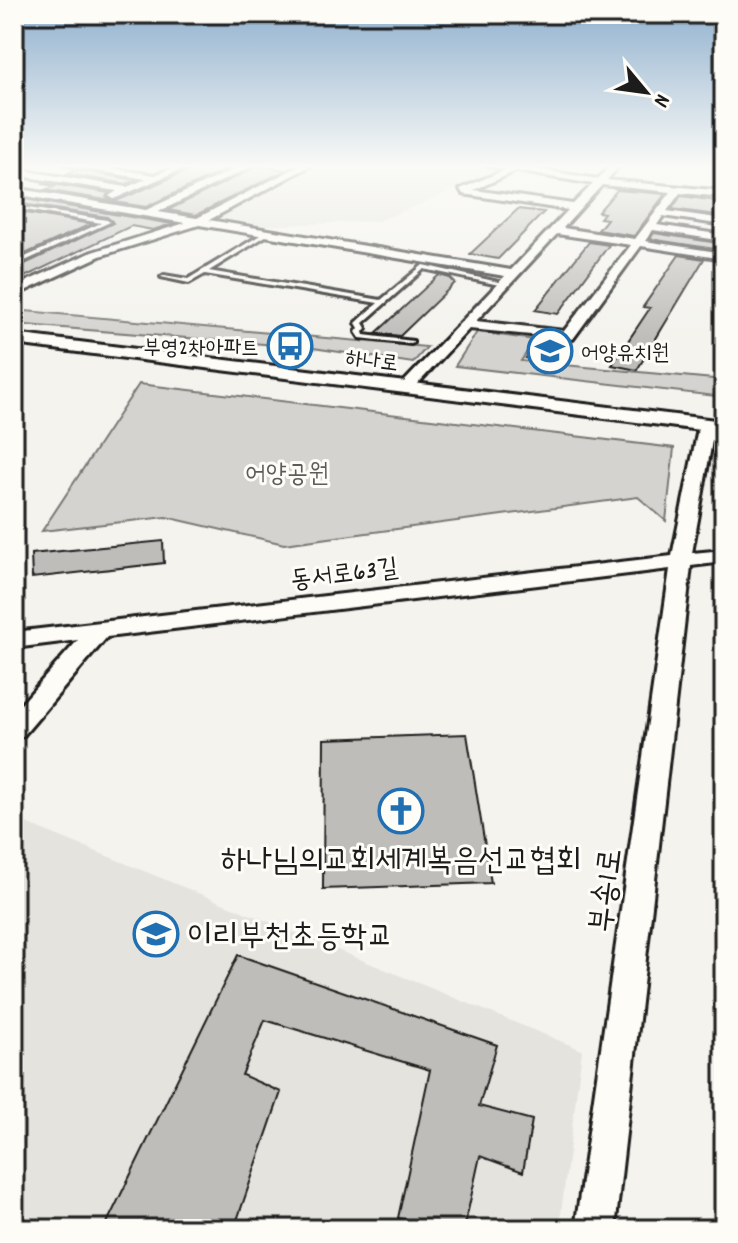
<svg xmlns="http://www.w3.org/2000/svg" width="738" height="1243" viewBox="0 0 738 1243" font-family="Dekko,'Poor Story',sans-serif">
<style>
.built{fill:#e4e3de}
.green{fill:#d4d3cf;stroke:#787876;stroke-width:2}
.building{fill:#bebdba;stroke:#1c1c1c;stroke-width:2}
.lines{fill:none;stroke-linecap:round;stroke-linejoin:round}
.service-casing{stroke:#1c1c1c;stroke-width:6}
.minor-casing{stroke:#1c1c1c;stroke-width:6}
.tertiary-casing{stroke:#1c1c1c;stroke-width:6}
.service{fill:#fdfcf7;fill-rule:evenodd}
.minor{fill:#fdfcf7;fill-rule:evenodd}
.tertiary{fill:#fdfcf7;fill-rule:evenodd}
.labels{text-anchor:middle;stroke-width:6;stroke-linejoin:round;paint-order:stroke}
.far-poi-label{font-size:22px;fill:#1c1c1c;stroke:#fdfcf7;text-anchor:end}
.far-street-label{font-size:22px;fill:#1c1c1c;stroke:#fdfcf7}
.park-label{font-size:26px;fill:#5c5c5b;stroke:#fdfcf7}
.street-label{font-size:26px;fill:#1c1c1c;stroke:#fdfcf7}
.near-poi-label{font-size:32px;fill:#1c1c1c;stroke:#fdfcf7}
.near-street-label{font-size:32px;fill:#1c1c1c;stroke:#fdfcf7}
</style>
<rect width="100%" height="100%" fill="#f4f3ee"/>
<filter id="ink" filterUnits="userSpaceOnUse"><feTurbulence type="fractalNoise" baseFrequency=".0125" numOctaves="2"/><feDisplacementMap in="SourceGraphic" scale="16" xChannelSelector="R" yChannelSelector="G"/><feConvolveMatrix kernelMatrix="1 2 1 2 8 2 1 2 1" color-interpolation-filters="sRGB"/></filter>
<g filter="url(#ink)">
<!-- built -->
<path class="built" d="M314,165H463L504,170L378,221L254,226L213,219Z
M14,818L582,1050L559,1229H14Z"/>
<!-- green -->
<path class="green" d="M14,310L427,347L413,363L313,348L14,324Z
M477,332L535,340L521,361L724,380V397L455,366Z
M139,384L674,448L666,521L638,497L284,544L166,517L42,531Z"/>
<!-- building -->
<path class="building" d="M201,165H235L146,207L114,202Z
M258,166L286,170L196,215L168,210Z
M78,170L135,180L127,184L67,174Z
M45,183L109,193L106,197L112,201L45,190L56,186L42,184Z
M617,190L665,194L634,236L598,230L607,219L600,218L604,213L598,212Z
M681,196L724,202V216L672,209Z
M25,199L172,224L153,230L131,226L14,282V269L113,223L107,217L15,203Z
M518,209L544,212L498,259L470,254Z
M14,211L91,224L14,259Z
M654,233L724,244H717L715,249L650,239Z
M589,242L609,245L558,314L535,310Z
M679,255L704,259L637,370L612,365L650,308L643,307Z
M439,275L450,278L455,283L400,336L376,333Z
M540,340L568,346L555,364L526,358Z
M163,541L164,563L32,578L31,554Z
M467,734L491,883L323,889L324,739Z
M238,955L497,1045L479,1106L532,1120L523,1172L480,1156L464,1229H443L398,1218L430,1070L265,1020L242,1075L281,1092L234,1229H104Z"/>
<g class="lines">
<!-- service casing -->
<g class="service-casing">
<path id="service" d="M25,192L29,193L14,200V197Z
M14,206L107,220L110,222L14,266V262L101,223L14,208Z
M267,231L269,234L209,271L381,300L423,265L507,284L504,286L424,269L363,323L366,328L363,332L364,335L413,341V343L411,344L360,338L356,332L359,328L356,323L378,303L205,274L189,283L161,277L164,275L188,279Z"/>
</g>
<!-- minor casing -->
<g class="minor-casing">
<path id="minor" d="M65,165H89L155,175L179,165H191L114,199L109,196L117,191L14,175V169L127,187L146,179Z
M243,165H255L158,212L197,218L301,165H312L209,220L511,270L568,210L463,194L460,189L505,170L487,165H510L598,179L611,165H620L607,180L724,191V197L680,193L667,211L724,219V225L663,216L657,225L724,235V241L653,230L645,241L724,253V259L641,246L573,339L469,329L412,390H402V384L505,276L199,225L100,256L14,296V287L92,252L185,223L14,194V188L146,210ZM516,171L593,184L573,204L474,190ZM602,185L671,192L635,239L563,228ZM557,234L631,245L564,331L476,321Z
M707,419L715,424L692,553L724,550V562L691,566L615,1229H575L670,569L107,637L23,736L14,739V712L78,640L14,648V632L672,556L699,424Z"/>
</g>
<!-- tertiary casing -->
<g class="tertiary-casing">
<path id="tertiary" d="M14,334L724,421V433L14,344Z"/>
</g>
<!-- service -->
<use href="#service" class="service"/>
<!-- minor -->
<use href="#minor" class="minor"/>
<!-- tertiary -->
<use href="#tertiary" class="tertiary"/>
</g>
</g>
<!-- sky -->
<linearGradient id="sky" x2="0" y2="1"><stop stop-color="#8fb0ce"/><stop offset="0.49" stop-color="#fafaf7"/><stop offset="1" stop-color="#fafaf7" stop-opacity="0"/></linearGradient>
<rect width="738" height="339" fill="url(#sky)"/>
<!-- icons -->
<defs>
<g id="bus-ring" transform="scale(2.3)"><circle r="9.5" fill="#fdfcf7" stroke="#1f6fb2" stroke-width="1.5"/><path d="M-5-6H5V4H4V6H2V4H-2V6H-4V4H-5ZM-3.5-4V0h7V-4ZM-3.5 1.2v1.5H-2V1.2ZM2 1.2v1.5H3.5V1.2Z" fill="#1f6fb2"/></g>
<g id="school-ring" transform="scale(2.3)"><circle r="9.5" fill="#fdfcf7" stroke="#1f6fb2" stroke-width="1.5"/><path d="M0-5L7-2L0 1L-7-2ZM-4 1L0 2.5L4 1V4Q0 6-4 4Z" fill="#1f6fb2"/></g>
<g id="church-ring" transform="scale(2.3)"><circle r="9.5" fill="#fdfcf7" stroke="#1f6fb2" stroke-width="1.5"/><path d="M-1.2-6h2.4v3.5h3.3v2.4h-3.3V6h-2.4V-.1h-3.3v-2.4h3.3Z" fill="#1f6fb2"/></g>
</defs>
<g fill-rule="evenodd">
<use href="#bus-ring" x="290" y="346"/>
<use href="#school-ring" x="550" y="351"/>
<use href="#church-ring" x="401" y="811"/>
<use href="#school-ring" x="156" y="934"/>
</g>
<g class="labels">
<!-- far-poi labels -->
<g class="far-poi-label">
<text x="259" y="354">부영2차아파트</text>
<text x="581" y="359" text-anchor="start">어양유치원</text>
</g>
<!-- far-street labels -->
<g class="far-street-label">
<text transform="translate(372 359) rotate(7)" y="8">하나로</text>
</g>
<!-- park labels -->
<g class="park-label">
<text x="287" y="481">어양공원</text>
</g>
<!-- street labels -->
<g class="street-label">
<text transform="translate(344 572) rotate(-7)" y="9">동서로63길</text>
</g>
<!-- near-poi labels -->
<g class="near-poi-label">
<text x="401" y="869">하나님의교회세계복음선교협회</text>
<text x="187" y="945" text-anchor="start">이리부천초등학교</text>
</g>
<!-- near-street labels -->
<g class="near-street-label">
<text transform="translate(604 890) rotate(-83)" y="11">부송1로</text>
</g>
</g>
<!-- margin -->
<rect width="738" height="1243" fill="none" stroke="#fdfcf7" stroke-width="48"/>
<rect x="24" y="24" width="690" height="1195" fill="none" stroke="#1c1c1c" stroke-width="3" filter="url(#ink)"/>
<!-- north arrow -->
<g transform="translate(646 92) rotate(119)" stroke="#fdfcf7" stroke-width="6" paint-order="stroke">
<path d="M0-6L14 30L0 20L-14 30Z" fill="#1c1c1c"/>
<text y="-12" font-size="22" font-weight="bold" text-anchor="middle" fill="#1c1c1c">N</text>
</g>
</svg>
